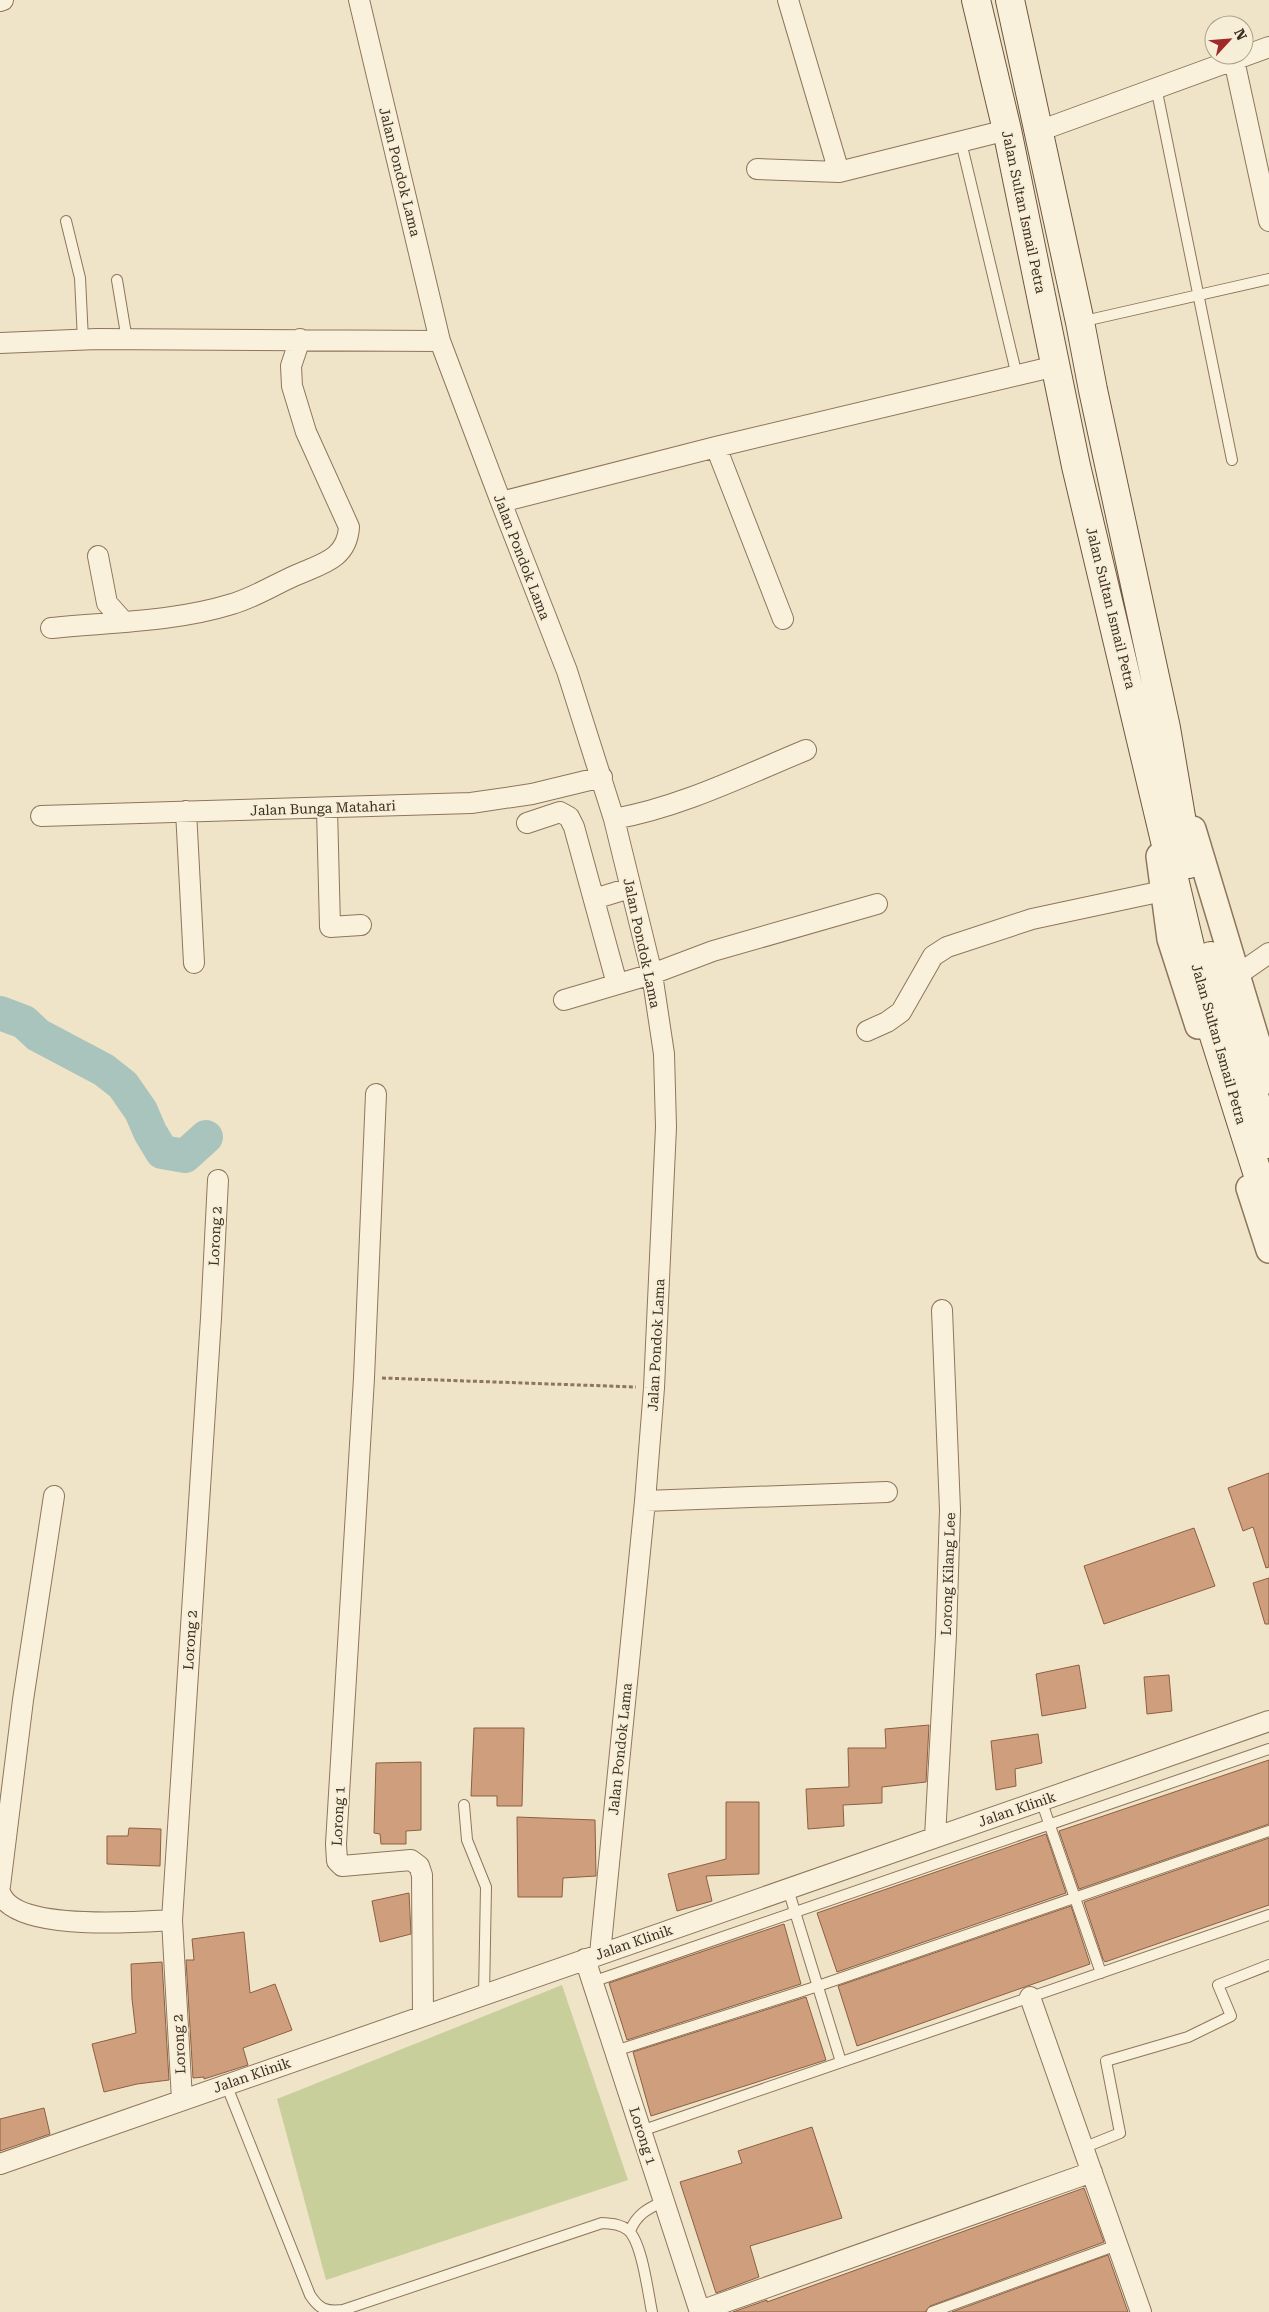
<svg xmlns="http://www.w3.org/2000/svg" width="1269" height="2312" viewBox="0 0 1269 2312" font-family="'Roboto Serif',serif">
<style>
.green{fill:#c9cf9b}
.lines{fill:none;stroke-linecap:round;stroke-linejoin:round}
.river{stroke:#a9c4bc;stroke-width:34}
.building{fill:#cf9f7d;stroke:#8d5f41}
.service-casing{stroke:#8d765c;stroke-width:12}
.minor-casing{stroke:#8d765c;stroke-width:22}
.tertiary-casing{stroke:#8d765c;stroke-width:28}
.secondary-casing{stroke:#6f573f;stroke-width:30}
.path{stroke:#8d765c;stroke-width:3;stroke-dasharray:4 2.5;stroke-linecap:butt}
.service{stroke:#faf1dc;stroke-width:10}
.minor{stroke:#faf1dc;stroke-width:20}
.tertiary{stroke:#faf1dc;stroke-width:25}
.secondary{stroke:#faf1dc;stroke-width:28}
.labels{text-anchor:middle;stroke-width:4;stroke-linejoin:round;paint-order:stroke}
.street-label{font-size:14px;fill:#3d2e20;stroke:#f7eed8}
</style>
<rect width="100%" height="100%" fill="#f0e4c8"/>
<!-- green -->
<path class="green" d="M562,1985L628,2180L326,2280L277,2099Z"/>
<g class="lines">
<!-- river -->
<path class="river" d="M0,1013L24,1022L38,1035L104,1070L123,1085L141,1111L150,1132L162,1152L185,1156L206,1137"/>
</g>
<!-- building -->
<path class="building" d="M1269,1473V1567L1266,1568L1253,1527L1243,1531L1228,1488Z
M1194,1528L1215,1586L1104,1624L1084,1566Z
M1269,1578V1624H1265L1253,1583Z
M1079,1665L1086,1708L1042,1716L1036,1674Z
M1169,1675L1172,1711L1147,1714L1144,1677Z
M929,1725L926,1782L882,1787V1803L843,1805L844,1826L808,1829L806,1789L849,1787L848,1748H886L885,1729Z
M474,1728H524L522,1806H497V1796H471Z
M1038,1734L1042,1763L1015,1769L1016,1786L996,1790L991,1741Z
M1269,1760V1824L1079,1889L1059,1831Z
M421,1762V1830L406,1831V1844H381L380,1834L374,1833L376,1763Z
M726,1802H759V1874L706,1876L712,1901L677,1911L668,1874L726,1859Z
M517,1817L595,1820L596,1876L563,1878L562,1897H518Z
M129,1828L161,1829L160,1866L107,1864V1836H128Z
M1046,1834L1066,1893L837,1972L817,1913Z
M1269,1838V1905L1105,1962L1103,1959L1084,1902Z
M409,1893L411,1934L380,1942L372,1901Z
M1071,1906L1090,1964L857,2046L838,1986Z
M784,1924L801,1984L627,2040L609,1983Z
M244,1932L250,1993L275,1984L292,2030L243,2048L248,2065L204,2079V2077L193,2078L186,1960H194L192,1939Z
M162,1962L169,2080L137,2084L104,2092L92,2044L136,2033L132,1999L131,1964Z
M806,1997L826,2060L651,2116L633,2052Z
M44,2108L50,2134L0,2151V2119Z
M812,2127L842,2218L750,2246L759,2277L716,2293L680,2182L742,2163L738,2151Z
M1084,2188L1104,2242L930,2306L925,2312H733L767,2300V2302Z
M1108,2255L1128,2312H952Z"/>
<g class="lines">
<!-- service casing -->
<g class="service-casing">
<path id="service" d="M1156,87L1232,460
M961,142L1017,376
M66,221L80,278L83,340
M117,280L127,340
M1080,322L1269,279
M1041,1800L1101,1973
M464,1805L467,1840L486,1887L484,1995
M788,1889L841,2062
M592,1982L1269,1749
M615,2051L818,1986L1269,1831
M226,2084L310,2295C319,2309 326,2312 343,2310L602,2223C612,2224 620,2224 628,2230C642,2242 648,2293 652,2312
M641,2131L1269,1915
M1083,2148L1120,2133L1106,2061L1188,2037L1231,2016L1218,1985L1269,1965
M630,2231C637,2214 647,2209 664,2201
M932,2312L1117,2245"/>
</g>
<!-- minor casing -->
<g class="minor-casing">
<path id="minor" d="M359,0L440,341L501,502L567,671L614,819L652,974L664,1054L666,1127L654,1388L645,1501L600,1954
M788,0L839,172
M0,1L3,0
M1234,60L1269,221
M1039,131L1269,47
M757,169L839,172L1007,130
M0,343L97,339L440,341
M716,447L783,619
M501,502L716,447L1056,366
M98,556L107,603L123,621
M51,628C111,622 174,622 232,604C253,598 274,585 294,576C320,564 347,560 349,527L306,432L292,386L291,366L300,339
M327,809L330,927L361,925
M186,811L194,963
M41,816L471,803L532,794L602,777
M614,819C681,807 743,776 806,750
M527,823L560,812L569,817L574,827L617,984
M594,899L630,888
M1236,976L1269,953
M564,1000L652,974L713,951L877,904
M867,1031L887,1022L901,1012L933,956L947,947L1032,919L1163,891
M376,1094L364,1378L336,1844L337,1861L342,1866L411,1860L419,1866L422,1875L423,2016
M645,1501L887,1492
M935,1837L946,1635L950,1510L942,1310
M0,1886L23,1700L54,1496
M0,1892C13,1932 136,1922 172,1920
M585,1959L700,2312
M1030,1997L1141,2312
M182,2100L172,1920L211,1318L218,1180
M0,2164L1269,1721
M700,2311L1092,2172"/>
</g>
<!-- tertiary casing -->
<g class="tertiary-casing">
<path id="tertiary" d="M1193,829L1269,1081
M1159,856L1170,939L1198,1026
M1249,1188L1269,1250"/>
</g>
<!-- secondary casing -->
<g class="secondary-casing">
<path id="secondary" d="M976,0L1007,130L1076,466L1203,1001L1269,1210
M1010,0L1080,322L1093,390L1166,728L1189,864
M1211,956L1269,1144"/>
</g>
<!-- path -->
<path class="path" d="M382,1378L636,1387"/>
<!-- service -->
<use href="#service" class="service"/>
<!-- minor -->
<use href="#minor" class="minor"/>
<!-- tertiary -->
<use href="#tertiary" class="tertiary"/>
<!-- secondary -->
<use href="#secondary" class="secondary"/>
</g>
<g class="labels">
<!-- street labels -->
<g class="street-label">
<text transform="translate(400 172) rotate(76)" y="5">Jalan Pondok Lama</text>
<text transform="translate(1024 212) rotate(78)" y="5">Jalan Sultan Ismail Petra</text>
<text transform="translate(522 557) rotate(69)" y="5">Jalan Pondok Lama</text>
<text transform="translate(1111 608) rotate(76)" y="5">Jalan Sultan Ismail Petra</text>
<text transform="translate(323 808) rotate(-2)" y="5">Jalan Bunga Matahari</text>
<text transform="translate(642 943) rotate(78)" y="5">Jalan Pondok Lama</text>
<text transform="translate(1219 1044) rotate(74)" y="5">Jalan Sultan Ismail Petra</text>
<text transform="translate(215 1236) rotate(-87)" y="5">Lorong 2</text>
<text transform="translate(656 1345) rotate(-87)" y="5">Jalan Pondok Lama</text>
<text transform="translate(948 1574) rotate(-88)" y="5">Lorong Kilang Lee</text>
<text transform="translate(190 1640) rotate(-86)" y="5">Lorong 2</text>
<text transform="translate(620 1749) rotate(-84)" y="5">Jalan Pondok Lama</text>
<text transform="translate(1017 1809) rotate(-19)" y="5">Jalan Klinik</text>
<text transform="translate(338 1816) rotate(-87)" y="5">Lorong 1</text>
<text transform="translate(634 1942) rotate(-19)" y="5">Jalan Klinik</text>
<text transform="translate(179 2044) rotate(-93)" y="5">Lorong 2</text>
<text transform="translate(252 2075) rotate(-19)" y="5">Jalan Klinik</text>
<text transform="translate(643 2136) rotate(72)" y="5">Lorong 1</text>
</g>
</g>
<!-- north arrow -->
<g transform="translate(1229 40) rotate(64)"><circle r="24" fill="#f7eed8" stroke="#ada18e"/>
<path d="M0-4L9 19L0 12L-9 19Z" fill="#9e2a2b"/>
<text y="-8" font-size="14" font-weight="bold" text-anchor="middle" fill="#3d2e20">N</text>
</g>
</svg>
